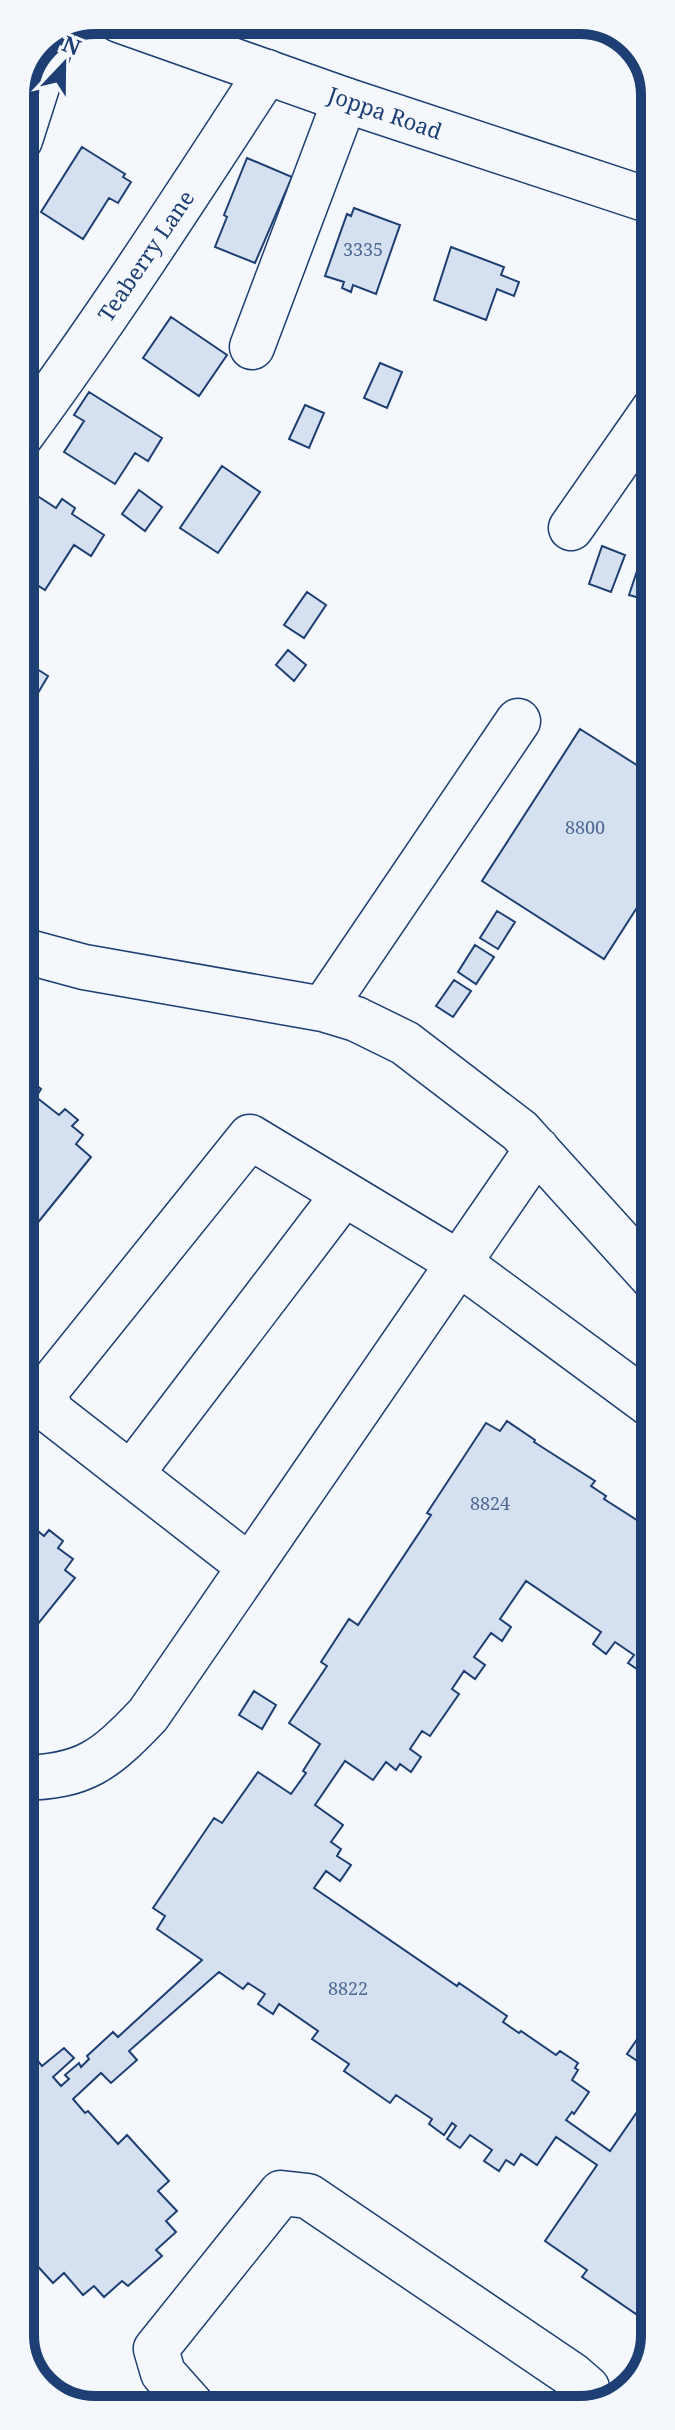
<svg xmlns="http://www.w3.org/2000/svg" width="675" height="2430" viewBox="0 0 675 2430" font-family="'Noto Serif',serif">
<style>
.building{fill:#d5e0f0;stroke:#1d3f73;stroke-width:2}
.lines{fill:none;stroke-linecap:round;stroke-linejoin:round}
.minor-casing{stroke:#1d3f73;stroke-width:47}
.major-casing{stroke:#1d3f73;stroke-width:47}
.minor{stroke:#f4f7fb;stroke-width:44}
.major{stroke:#f4f7fb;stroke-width:44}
.labels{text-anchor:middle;stroke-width:6;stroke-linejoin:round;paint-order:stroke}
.number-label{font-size:18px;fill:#4b6792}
.street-label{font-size:22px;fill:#1d3f73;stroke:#f4f7fb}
.rim{fill:none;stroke:#1d3f73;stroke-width:10}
</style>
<rect width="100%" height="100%" fill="#f4f7fb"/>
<!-- building -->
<path class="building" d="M82,147L125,174L123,177L131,182L118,203L109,198L83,239L41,212Z
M247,158L292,177L255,263L215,247L227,217L224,215Z
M354,208L400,225L376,294L353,285L351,292L342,288L344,282L325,276L347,214L351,216Z
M451,247L504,267L501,275L519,282L514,296L497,289L486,320L434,300Z
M171,317L227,355L199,396L143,358Z
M380,363L402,372L387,408L364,398Z
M89,392L162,438L148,461L135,453L115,484L64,452L84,421L74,415Z
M305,405L324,413L309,448L289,439Z
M222,466L260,492L218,553L180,528Z
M139,490L162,507L145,531L122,514Z
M24,493L33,499L36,495L56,508L62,499L75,508L72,514L104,535L91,556L74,545L45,590L20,574V499Z
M602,546L625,555L611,592L589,584Z
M641,559L654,563V602L629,595Z
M20,584L33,592L23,608L20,606Z
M307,592L326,605L304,638L284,625Z
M288,650L306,665L294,681L276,665Z
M37,669L48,676L38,693L27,687Z
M580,729L654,776V881L604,959L482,881Z
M497,911L515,922L498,949L480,938Z
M475,945L494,957L476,984L458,972Z
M454,980L471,991L453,1017L436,1006Z
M30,1080L41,1089L36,1097L59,1115L65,1109L78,1120L72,1126L83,1135L76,1144L91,1157L27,1236L21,1231V1085L24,1088Z
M507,1421L535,1440L534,1442L595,1481L591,1486L606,1496L604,1499L654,1531L655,1681L628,1663L634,1655L615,1642L606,1654L593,1644L601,1632L526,1581L500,1619L511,1627L502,1641L491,1633L474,1657L485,1665L475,1679L464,1671L452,1689L459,1694L430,1736L422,1731L410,1749L421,1757L411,1772L400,1764L396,1770L386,1762L373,1780L345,1761L315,1805L343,1825L331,1842L341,1849L337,1856L351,1865L340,1881L326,1871L314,1888L457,1986L459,1983L507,2016L503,2022L519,2033L521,2031L556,2055L560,2051L578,2063L575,2068L578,2070L572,2080L589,2092L574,2114L572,2112L566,2120L610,2151L655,2086V2316L641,2306L636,2314L582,2277L587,2270L545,2241L597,2165L556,2137L537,2165L521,2154L514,2165L506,2160L499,2171L484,2161L492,2150L470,2135L460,2148L447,2139L456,2126L452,2123L444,2135L429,2124L432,2119L396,2095L390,2103L344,2071L349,2064L312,2039L318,2031L279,2004L273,2014L258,2004L265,1994L248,1983L243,1989L219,1972L129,2051L137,2060L111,2083L101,2073L73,2099L85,2113L88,2111L118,2144L127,2135L169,2181L158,2191L177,2211L166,2221L176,2232L156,2250L162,2256L128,2286L122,2281L104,2297L94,2286L83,2295L64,2273L53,2283L21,2248V2230L24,2228L21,2225V2061L31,2052L42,2066L64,2048L74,2058L53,2077L61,2086L69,2079L65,2075L79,2063L81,2067L89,2059L87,2056L113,2032L118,2037L202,1960L157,1929L165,1916L153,1908L214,1818L222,1823L258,1772L291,1794L306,1773L303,1771L320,1744L289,1723L327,1666L321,1662L349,1619L358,1625L431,1515L427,1513L486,1423L500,1431Z
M21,1505L28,1510L22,1518L44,1536L49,1530L63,1541L58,1548L73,1559L65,1570L75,1578L21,1645Z
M254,1691L276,1705L262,1729L239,1715Z
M655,1978V2009L641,1999Z
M655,2013V2073L627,2054Z"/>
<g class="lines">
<!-- minor casing -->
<g class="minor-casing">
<path id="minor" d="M20,140L53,37
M252,347L345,100
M20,437C107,319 187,195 267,72
M571,528L654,409
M21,950L84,967L323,1009L356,1019L405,1043L520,1131L654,1279
M323,1009L518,721
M131,1474L344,1194
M250,1567L51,1412L45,1392L250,1137L459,1263L654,1407
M21,1778C85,1777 105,1760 148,1715L537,1149
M195,2409L163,2373L156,2349L281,2193L308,2196L572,2375L587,2388L590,2408"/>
</g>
<!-- major casing -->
<g class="major-casing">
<path id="major" d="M119,20L345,100L654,202"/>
</g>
<!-- minor -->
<use href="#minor" class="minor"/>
<!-- major -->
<use href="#major" class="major"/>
</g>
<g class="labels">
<!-- number labels -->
<g class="number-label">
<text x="363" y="256">3335</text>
<text x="585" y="834">8800</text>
<text x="490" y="1510">8824</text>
<text x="348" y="1995">8822</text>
</g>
<!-- street labels -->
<g class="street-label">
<text transform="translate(385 113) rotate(19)" y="8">Joppa Road</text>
<text transform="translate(146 256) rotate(-56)" y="8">Teaberry Lane</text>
</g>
</g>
<!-- crop -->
<path d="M0 0H675V2430H0ZM95 34H580A61 61 0 0 1 641 95V2335A61 61 0 0 1 580 2396H95A61 61 0 0 1 34 2335V95A61 61 0 0 1 95 34Z" fill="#f4f7fb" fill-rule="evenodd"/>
<path class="rim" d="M95 34H580A61 61 0 0 1 641 95V2335A61 61 0 0 1 580 2396H95A61 61 0 0 1 34 2335V95A61 61 0 0 1 95 34Z"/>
<!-- north arrow -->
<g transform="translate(64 64) rotate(22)" stroke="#f4f7fb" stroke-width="6" paint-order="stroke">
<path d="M0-6L14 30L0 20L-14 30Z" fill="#1d3f73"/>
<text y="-12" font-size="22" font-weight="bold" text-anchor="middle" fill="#1d3f73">N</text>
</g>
</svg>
